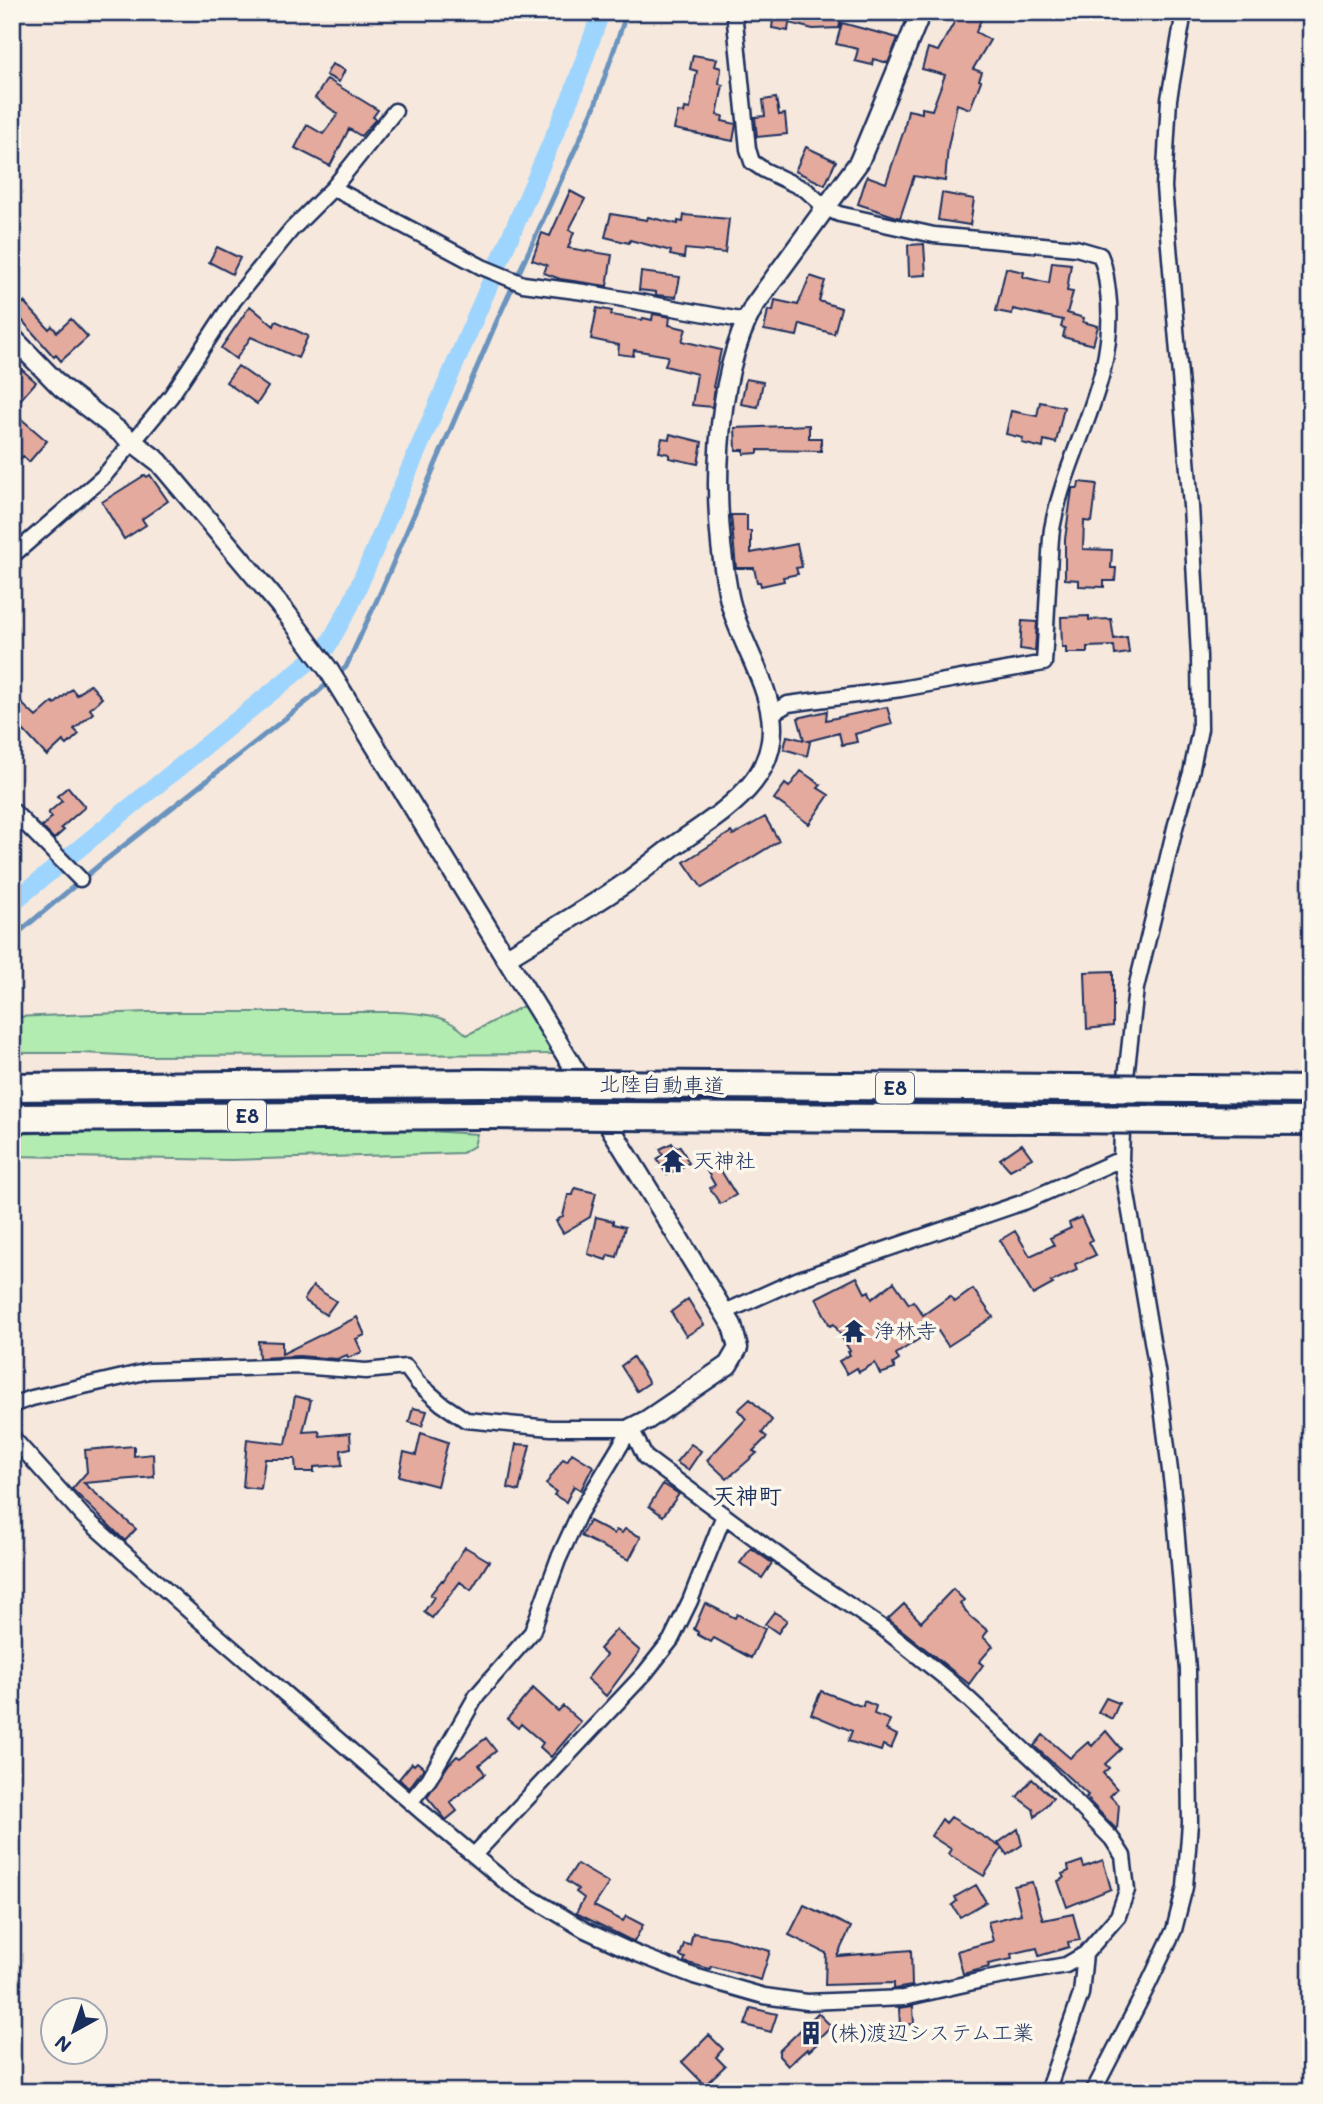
<svg xmlns="http://www.w3.org/2000/svg" width="1323" height="2104" viewBox="0 0 1323 2104" font-family="Mali,'Klee One',sans-serif">
<style>
.green{fill:#b2ecb0;stroke:#668e87;stroke-width:2}
.lines{fill:none;stroke-linecap:round;stroke-linejoin:round}
.stream{stroke:#6a93be;stroke-width:5}
.canal{stroke:#9ed5fe;stroke-width:18}
.building{fill:#e3aa9d;stroke:#1b2f5e;stroke-width:2}
.minor-casing{stroke:#1b2f5e;stroke-width:19}
.tertiary-casing{stroke:#1b2f5e;stroke-width:23}
.motorway-casing{stroke:#1b2f5e;stroke-width:32}
.minor{stroke:#fbf7ec;stroke-width:14}
.tertiary{stroke:#fbf7ec;stroke-width:18}
.motorway{stroke:#fbf7ec;stroke-width:26}
.motorway-bridge-casing{stroke:#1b2f5e;stroke-width:32;stroke-linecap:butt}
.motorway-bridge{stroke:#fbf7ec;stroke-width:26}
.labels{text-anchor:middle;stroke-width:7;stroke-linejoin:round;paint-order:stroke}
.shield{fill:#fbf7ec;stroke:#5e6b89;stroke-width:2}
.shield-label{font-size:19px;font-weight:bold;fill:#1b2f5e}
.street-label{font-size:21px;fill:#1b2f5e;stroke:#fbf7ec}
.poi-label{font-size:21px;fill:#1b2f5e;stroke:#fbf7ec;text-anchor:start}
.neighbourhood-label{font-size:23px;font-weight:bold;fill:#1b2f5e;stroke:#fbf7ec}
</style>
<rect width="100%" height="100%" fill="#f6e8dc"/>
<filter id="ink" filterUnits="userSpaceOnUse"><feTurbulence type="fractalNoise" baseFrequency=".0143" numOctaves="2"/><feDisplacementMap in="SourceGraphic" scale="14" xChannelSelector="R" yChannelSelector="G"/><feConvolveMatrix kernelMatrix="1 2 1 2 8 2 1 2 1" color-interpolation-filters="sRGB"/></filter>
<g filter="url(#ink)">
<!-- green -->
<path class="green" d="M525,1005L555,1054L139,1056L83,1053H12V1017L149,1012H397C427,1014 445,1014 467,1035Z
M348,1126L477,1134L474,1146L462,1153L232,1160L12,1156V1134L184,1128Z"/>
<g class="lines">
<!-- stream -->
<path class="stream" d="M12,938L103,862L310,699L346,667L382,589L496,323L594,108L627,12"/>
<!-- canal -->
<path class="canal" d="M12,903L327,647L351,604L573,92L601,12"/>
</g>
<!-- building -->
<path class="building" d="M769,12H843L839,28L813,29L789,23L788,31L772,28L773,20H768Z
M960,12H984L976,32L990,40L973,69L982,72L979,80L981,81L970,109L957,104L948,147L945,181L914,176L900,218L858,204L867,176L886,183L904,130L908,110L922,113V108L932,110L945,75L922,69L928,48L938,51Z
M842,23L898,38L888,63L873,59L872,65L855,61L858,49L836,44Z
M693,55L717,59L715,66L721,68L719,84L723,85L717,115L723,116L722,121L736,124L733,141L674,129L678,112L684,113L685,108L690,109L697,71L690,69Z
M332,64L345,70L339,82L326,75Z
M327,79L378,110L373,117L376,119L361,136L349,129L330,166L295,148L307,125L323,134L338,114L315,98Z
M776,98L779,115L785,114L787,134L757,137L755,117L765,116L763,100Z
M806,147L836,161L825,185L795,171Z
M570,191L585,199L569,230L574,232L568,248L612,255L607,286L560,279L544,273L547,265L532,260L542,233L550,236Z
M942,193L974,199L970,225L938,220Z
M611,214L647,220L648,217L678,224V221L683,222L684,215L729,219L725,253L685,249L684,258L670,255L671,251L630,240L629,243L605,237Z
M924,244L926,275L909,276L908,245Z
M217,247L240,258L232,274L209,262Z
M1052,262L1071,264L1067,291L1073,292L1067,313L1084,318L1083,322L1098,326L1093,345L1063,337L1065,328L1061,327L1063,320L1013,309L1012,314L996,311L1006,268L1024,272L1023,277L1049,283Z
M641,272L680,277L676,297L656,295V292L639,290Z
M810,276L825,281L819,301L841,308L834,334L800,324L797,336L764,330L768,310L773,311L775,300L798,305Z
M24,302L49,329L52,326L57,332L71,319L88,337L61,361L56,355L54,357L14,311Z
M250,306L274,326L276,321L308,336L298,358L251,337L236,359L221,348Z
M597,308L612,311L611,315L642,320L643,318L652,320L653,314L670,317L669,325L686,329L682,341L721,350L713,387L715,388L712,407L692,405L697,374L665,366L668,356L634,350L633,356L618,354L619,345L591,339Z
M12,361L36,382L12,409Z
M238,366L268,387L257,404L226,382Z
M746,379L763,382L758,407L741,404Z
M1040,402L1064,407L1056,443L1044,440L1043,448L1022,443L1023,438L1006,434L1011,411L1037,416Z
M12,411L47,441L29,462L23,456L12,468Z
M809,425V438H821V451L758,450V453L744,454V450H736L735,428Z
M670,434L702,442L698,464L669,458V454L659,452L662,438L669,439Z
M145,475L147,477L150,475L168,501L142,519L146,525L124,539L102,502Z
M1079,482L1097,484L1092,522L1084,521L1083,549L1112,550L1111,568H1116L1115,581H1104V587L1079,586V580L1065,579V539L1072,490L1073,488H1078Z
M731,515H747V531H751V553L797,544L802,567L796,568L798,574L783,577L784,581L761,586L760,582H757L754,568H736Z
M1089,616V620L1111,619L1114,639L1127,637L1129,653L1115,655L1114,646L1087,647V653H1066V647H1062L1061,617Z
M1022,621L1037,622L1035,651L1020,649Z
M90,684L102,698L90,709L93,713L74,729L79,734L67,745L63,741L47,756L12,718V694L36,717L53,702L55,704L72,689L77,695Z
M887,707L892,724L855,734L857,742L842,745L839,733L808,741L810,742L807,756L784,749L787,736L804,740L798,718L827,711L826,720Z
M801,771L821,785L818,788L829,795L809,824L774,799L785,784L789,787Z
M68,787L85,807L61,828L64,830L54,839L42,827L52,817L48,813L62,801L57,796Z
M765,817L779,841L702,888L684,862L731,832L733,835Z
M1113,971V1026L1087,1029L1085,972Z
M672,1143L675,1148L680,1146L689,1163L667,1175L657,1159L663,1155L660,1149Z
M1022,1144L1032,1158L1010,1170L1000,1159Z
M710,1153L736,1195L720,1204L710,1188L715,1185L700,1159Z
M575,1188L596,1193L590,1217L563,1233L556,1221L563,1216L568,1195H573Z
M596,1217L613,1221V1224L625,1227L617,1257L608,1255L606,1260L588,1254Z
M1081,1217L1092,1240L1089,1242L1096,1255L1075,1264L1077,1270L1051,1282L1053,1284L1033,1295L1000,1240L1015,1231L1030,1256L1054,1245L1050,1238L1071,1228L1069,1223Z
M857,1277L865,1293L869,1291L872,1299L894,1282L909,1304L913,1301L923,1315L950,1296L955,1302L973,1289L993,1317L948,1346L936,1328L896,1354L899,1360L893,1364L895,1369L880,1374L875,1363L859,1372L857,1368L847,1374L839,1361L850,1355L848,1352L850,1351L834,1324L830,1326L816,1298Z
M313,1286L336,1301L326,1315L304,1300Z
M688,1299L704,1325L686,1336L671,1312Z
M357,1317L365,1335L356,1339L362,1352L348,1358L347,1355L337,1359L299,1356L259,1358L258,1341L282,1342V1354Z
M633,1357L649,1383L637,1391L621,1366Z
M295,1396L311,1400L303,1432L319,1431L320,1436L350,1433L351,1448L341,1450L342,1465L314,1467V1472H296L295,1459H265L261,1489L243,1487L247,1439L286,1444Z
M750,1399L772,1420L762,1433L767,1437L753,1451L757,1453L727,1479L707,1460L746,1419L738,1410Z
M413,1408L427,1411L422,1426L409,1422Z
M421,1433L448,1442L437,1486L399,1476L404,1452L416,1455Z
M516,1444L530,1445L519,1491L508,1488Z
M691,1444L701,1451L688,1470L676,1462Z
M134,1446V1456L153,1454L154,1477L84,1483L136,1529L125,1541L72,1489L87,1472L85,1450Z
M572,1453L593,1466L581,1490L574,1486L566,1502L554,1495L556,1492L546,1484L563,1459L567,1461Z
M663,1484L679,1494L663,1516L649,1506Z
M589,1521L614,1534L616,1530L622,1533L625,1529L641,1537L629,1560L581,1536Z
M465,1547L489,1561L471,1590L460,1582L432,1618L424,1612L434,1597L430,1595L442,1580L443,1581Z
M751,1548L772,1563L762,1578L740,1563Z
M953,1589L964,1600L960,1604L970,1616L988,1631L983,1637L993,1646L979,1662L983,1665L969,1684L888,1619L904,1604L921,1622Z
M705,1603L735,1618L737,1614L765,1629L751,1658L714,1638L711,1642L698,1635V1632L694,1629Z
M774,1612L787,1620L778,1633L765,1624Z
M616,1630L640,1651L606,1696L587,1679L606,1655L599,1649Z
M533,1688L558,1711L563,1706L581,1722L551,1757L540,1747L543,1743L521,1724L518,1728L507,1719Z
M821,1691L858,1705L863,1706L864,1701L876,1706L874,1714L890,1720L886,1730L897,1735L891,1749L883,1745L881,1751L848,1741L852,1731L811,1714Z
M1106,1698L1119,1703L1112,1719L1098,1712Z
M1106,1731L1121,1749L1105,1764L1109,1768L1103,1773L1117,1789L1110,1796L1119,1805L1117,1830L1089,1801L1090,1800L1086,1797L1088,1795L1034,1746L1043,1735L1070,1758L1088,1742L1092,1746Z
M486,1738L496,1751L479,1765L485,1774L450,1802L457,1811L446,1820L427,1797L449,1764L457,1756L460,1758Z
M417,1762L424,1768L409,1788L399,1779L412,1763L414,1765Z
M1032,1779L1053,1798L1035,1817L1033,1809L1017,1797Z
M951,1817L1002,1848L998,1843L1018,1829L1022,1845L1007,1855L1002,1848L984,1876L948,1854L951,1849L931,1836L942,1819L946,1823Z
M1103,1860L1111,1889L1067,1907L1058,1881L1064,1878L1062,1874L1069,1871L1068,1866L1082,1861L1084,1867Z
M577,1864L609,1883L594,1906L623,1921L626,1916L643,1925L634,1942L576,1913L584,1898L576,1892L578,1889L566,1881Z
M1032,1882L1043,1920L1073,1914L1080,1940L1068,1942L1069,1947L1039,1956L1037,1948L1011,1954L1012,1959L988,1964L989,1967L963,1974L957,1951L993,1941L988,1922L1021,1914L1014,1886Z
M976,1885L986,1902L960,1917L952,1905L957,1901L955,1897Z
M804,1905L851,1927L837,1956L911,1950L912,1986L894,1989V1983L825,1985L826,1953L789,1935Z
M693,1933L725,1938L770,1951L761,1980L711,1966L710,1969L684,1962L685,1958L680,1956L684,1944L690,1945Z
M913,2006L914,2024L900,2025L899,2008Z
M751,2008L777,2014L771,2032L745,2025Z
M818,2013L831,2026L817,2040L819,2042L809,2051L807,2049L788,2066L779,2056V2051Z
M709,2035L723,2049L716,2057L725,2066L705,2085L682,2062Z"/>
<g class="lines">
<!-- minor casing -->
<g class="minor-casing">
<path id="minor" d="M734,12L748,149L752,162L764,170L806,190L826,208L839,214L934,235L1076,248L1100,255C1106,268 1106,279 1108,292C1119,380 1067,446 1052,529C1050,543 1050,558 1049,572C1047,603 1046,633 1044,663L901,689L788,704L773,713
M333,188L395,111
M12,556L103,477L133,442L171,396L234,300L291,230L333,188L482,267L523,284L584,292L746,321
M12,810L80,879
M725,1312L799,1279L1024,1202L1121,1159
M12,1405L32,1398L149,1371L299,1366L366,1371L406,1367L418,1383L442,1404L466,1420L551,1428H631
M12,1437L84,1517L196,1617L423,1813L508,1884L585,1930L637,1954L694,1976L764,1996L807,2002L904,1998L982,1980L1066,1965L1085,1954L1118,1916L1127,1890L1123,1856L1112,1839L1043,1768L948,1680L883,1628L809,1578L645,1457L631,1428
M411,1801L429,1779L477,1695L532,1632L558,1560L579,1514L631,1428
M474,1855L645,1673L671,1640L690,1601L724,1515
M1047,2092L1081,1994L1085,1954
M1093,2092L1148,1985L1174,1930L1185,1887L1190,1823L1188,1670L1174,1502L1158,1376L1121,1159L1123,1104L1136,988L1176,824L1191,773L1200,729L1199,656L1191,506L1164,187L1169,99L1184,12"/>
</g>
<!-- tertiary casing -->
<g class="tertiary-casing">
<path id="tertiary" d="M12,337L61,387L159,462L287,614L328,669L732,1325L738,1348L728,1365L647,1420L631,1428
M507,957C546,933 586,910 624,884C640,873 655,860 671,848C699,828 732,809 753,782C803,718 740,657 728,592C712,508 712,382 754,306L859,162L921,12"/>
</g>
<!-- motorway casing -->
<g class="motorway-casing">
<path id="motorway" d="M12,1087L480,1083
M12,1118L482,1115"/>
</g>
<!-- minor -->
<use href="#minor" class="minor"/>
<!-- tertiary -->
<use href="#tertiary" class="tertiary"/>
<!-- motorway -->
<use href="#motorway" class="motorway"/>
<!-- motorway-bridge casing -->
<g class="motorway-bridge-casing">
<path id="motorway-bridge" d="M480,1083L1311,1090
M482,1115L1311,1121"/>
</g>
<!-- motorway-bridge -->
<use href="#motorway-bridge" class="motorway-bridge"/>
</g>
</g>
<!-- icons -->
<defs>
<g id="temple-bare" transform="scale(1.89)"><path d="M0-6L5-2H3V0L6.5 2.5H4V6H1.5V3h-3V6H-4V2.5H-6.5L-3 0V-2H-5Z" fill="#1b2f5e" stroke="#fbf7ec" stroke-width="2.5" paint-order="stroke"/></g>
<g id="building-bare" transform="scale(1.89)"><path d="M-4-6H4V6H1V3H-1V6H-4ZM-2.5-4.3h1.7v1.8h-1.7ZM.8-4.3h1.7v1.8H.8ZM-2.5-1h1.7V.8h-1.7ZM.8-1h1.7V.8H.8Z" fill="#1b2f5e" stroke="#fbf7ec" stroke-width="2.5" paint-order="stroke"/></g>
</defs>
<g fill-rule="evenodd">
<use href="#temple-bare" x="673" y="1161"/>
<use href="#temple-bare" x="854" y="1331"/>
<use href="#building-bare" x="811" y="2033"/>
</g>
<g class="labels">
<!-- shield labels -->
<g class="shield">
<rect x="876" y="1072.5" width="38" height="31" rx="5"/>
<rect x="228" y="1100.5" width="38" height="31" rx="5"/>
</g>
<g class="shield-label">
<text x="895" y="1095">E8</text>
<text x="247" y="1123">E8</text>
</g>
<!-- street labels -->
<g class="street-label">
<text transform="translate(662 1085) rotate(1)" y="7">北陸自動車道</text>
</g>
<!-- poi labels -->
<g class="poi-label">
<text x="693" y="1168">天神社</text>
<text x="874" y="1338">浄林寺</text>
<text x="831" y="2040">(株)渡辺システム工業</text>
</g>
<!-- neighbourhood labels -->
<g class="neighbourhood-label">
<text x="747" y="1504">天神町</text>
</g>
</g>
<!-- margin -->
<rect width="1323" height="2104" fill="none" stroke="#fbf7ec" stroke-width="42"/>
<rect x="21" y="21" width="1281" height="2062" fill="none" stroke="#1b2f5e" stroke-width="2.5" filter="url(#ink)"/>
<!-- north arrow -->
<g transform="translate(74 2031) rotate(220)"><circle r="33" fill="#fbf7ec" stroke="#a1a7b3" stroke-width="2"/>
<path d="M0-5L12 26L0 18L-12 26Z" fill="#1b2f5e"/>
<text y="-10" font-size="19" font-weight="bold" text-anchor="middle" fill="#1b2f5e">N</text>
</g>
</svg>
